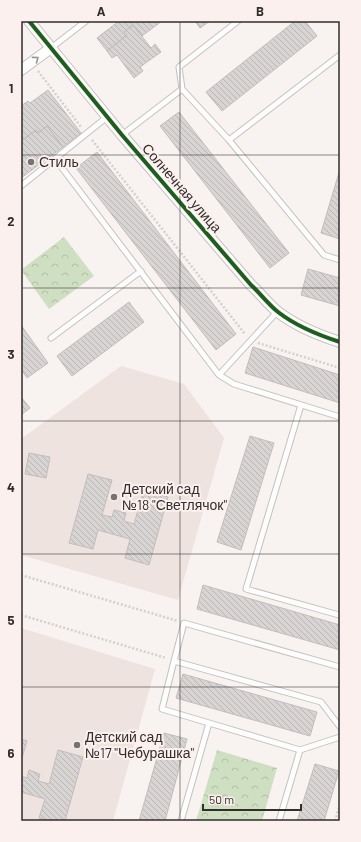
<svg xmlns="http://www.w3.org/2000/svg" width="361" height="842" viewBox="0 0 361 842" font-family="Barlow,sans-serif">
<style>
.built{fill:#efe3df}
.forest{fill:url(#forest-crowns)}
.building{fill:url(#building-back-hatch);stroke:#c2bdbd}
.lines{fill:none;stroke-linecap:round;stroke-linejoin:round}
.lane-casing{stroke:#c5c1bf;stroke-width:7}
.street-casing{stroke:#c5c1bf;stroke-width:12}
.path{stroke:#d2d1d0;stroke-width:2.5;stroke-dasharray:2 2;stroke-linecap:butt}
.lane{stroke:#fefdfd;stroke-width:5}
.street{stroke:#fefdfd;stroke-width:10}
.cycleway-casing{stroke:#fbf0ed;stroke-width:6}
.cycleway{stroke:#1b5e20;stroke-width:4}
.oneway{stroke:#989694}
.grid{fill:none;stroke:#312e2c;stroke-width:1;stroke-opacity:0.55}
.poi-dot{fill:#777371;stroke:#fbf0ed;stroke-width:1.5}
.labels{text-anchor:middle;stroke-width:4;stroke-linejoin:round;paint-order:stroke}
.poi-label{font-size:14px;fill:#312e2c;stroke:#fbf0ed;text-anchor:start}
.street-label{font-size:14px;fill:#312e2c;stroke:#fbf0ed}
.neatline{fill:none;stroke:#312e2c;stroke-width:1.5}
.grid-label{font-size:13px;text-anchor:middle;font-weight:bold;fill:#312e2c}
</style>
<defs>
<pattern id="forest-crowns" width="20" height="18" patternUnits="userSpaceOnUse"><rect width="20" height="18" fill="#cfdfc2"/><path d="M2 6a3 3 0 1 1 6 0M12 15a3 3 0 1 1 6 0" fill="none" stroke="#b2c0a7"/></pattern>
<pattern id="building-back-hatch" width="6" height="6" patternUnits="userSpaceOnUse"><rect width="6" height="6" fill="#d9d4d4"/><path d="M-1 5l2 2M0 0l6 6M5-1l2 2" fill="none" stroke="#bbb6b6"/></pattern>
</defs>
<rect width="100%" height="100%" fill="#f8f2f0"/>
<!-- built -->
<path class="built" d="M121,366L184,384L224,438L178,600L21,555V439Z
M21,628L155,669L113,821H21Z"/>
<!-- forest -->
<path class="forest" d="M64,237L94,276L49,309L21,270Z
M217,750L277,768L262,821H196Z"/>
<!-- building -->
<path class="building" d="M119,21H162L142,36L133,25L124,32L127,35L107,51L97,38Z
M195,21H210L200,28Z
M295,21H305L317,36L222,111L206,92Z
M133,25L151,48L155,44L161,52L140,67L143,71L134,78L117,55L112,58L107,51L127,35L124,32Z
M48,90L81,133L63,147L47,126L38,133L36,130L21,141V106L28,101L30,103Z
M179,112L289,253L270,268L160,126Z
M47,126L63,147L21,178V141L36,130L38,133Z
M97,152L236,334L216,350L76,168Z
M340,169V239L321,233Z
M308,269L340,278V306L301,295Z
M129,302L144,322L72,376L57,356Z
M21,325L48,363L27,378L21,369Z
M253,347L340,375V403L245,373Z
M21,397L30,408L21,415Z
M250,436L274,443L241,550L217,542Z
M29,453L50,457L46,478L25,474Z
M88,474L112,480L102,515L112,517L114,510L126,513L124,521L134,524L144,490L168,497L149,565L125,558L130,539L98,530L93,549L69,543Z
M203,585L340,625V650L197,609Z
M183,674L317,712L310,736L176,698Z
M164,733L187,739L165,821H139Z
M21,739L27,741L21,761Z
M58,750L83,757L65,821H49L39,818L45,799L21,792V776L27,778L29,770L40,774L38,781L49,784Z
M315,764L339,771L324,821H297Z"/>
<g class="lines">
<!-- lane casing -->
<g class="lane-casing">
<path id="lane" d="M238,21L179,67L182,89L229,140L324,255L340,260
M51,48L86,21
M122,135L182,89
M229,140L340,55
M56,160L219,375L234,384L340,417
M21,186L107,117
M51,338L141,271
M219,375L277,312
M301,405L246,589L339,615
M174,661L184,623L340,667
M209,723L162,709L174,661L321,702L340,727
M181,821L209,723L300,750L340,737
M279,821L300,750"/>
</g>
<!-- street casing -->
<g class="street-casing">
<path id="street" d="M29,21L122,135L251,285C260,293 268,304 278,312C296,326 318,335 340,342
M21,70L51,48"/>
</g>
<!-- path -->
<path class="path" d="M38,71L81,127
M92,140L245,334
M258,343L340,368
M21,575L178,621
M21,615L166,658
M335,821L340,804"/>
<!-- lane -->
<use href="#lane" class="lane"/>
<!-- street -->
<use href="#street" class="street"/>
<!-- cycleway casing -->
<g class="cycleway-casing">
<path id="cycleway" d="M29,21L122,135L251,285C260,293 268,304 278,312C296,326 318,335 340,342"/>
</g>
<!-- cycleway -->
<use href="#cycleway" class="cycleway"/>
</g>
<!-- one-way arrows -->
<defs><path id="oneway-chevron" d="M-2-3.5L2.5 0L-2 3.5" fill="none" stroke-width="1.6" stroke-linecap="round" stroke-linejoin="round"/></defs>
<use class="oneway" href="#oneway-chevron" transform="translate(36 59) rotate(-36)"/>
<!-- grid -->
<path class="grid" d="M180,21V821M21,155H340M21,288H340M21,421H340M21,554H340M21,687H340"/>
<!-- markers -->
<g class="poi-dot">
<circle cx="31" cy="162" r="4"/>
<circle cx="114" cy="497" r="4"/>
<circle cx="77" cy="745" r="4"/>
</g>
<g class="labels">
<!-- poi labels -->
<g class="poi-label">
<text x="39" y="167">Стиль</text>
<text x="122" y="494">Детский сад<tspan x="122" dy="16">№18 "Светлячок"</tspan></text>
<text x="85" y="742">Детский сад<tspan x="85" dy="16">№17 "Чебурашка"</tspan></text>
</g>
<!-- street labels -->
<g class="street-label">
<text transform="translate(182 188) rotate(49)" y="5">Солнечная улица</text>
</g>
</g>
<!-- border -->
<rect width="361" height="842" fill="none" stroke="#fbf0ed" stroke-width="44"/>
<!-- scale -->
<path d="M203 804v6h98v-6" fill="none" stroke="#312e2c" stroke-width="2"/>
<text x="209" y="804" font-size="12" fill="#312e2c" stroke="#fbf0ed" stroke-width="3" paint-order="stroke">50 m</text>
<rect x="22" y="22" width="317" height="798" class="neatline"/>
<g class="grid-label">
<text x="101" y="16">A</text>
<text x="260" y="16">B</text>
<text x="11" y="93">1</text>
<text x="11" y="226">2</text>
<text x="11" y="359">3</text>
<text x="11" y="492">4</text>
<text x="11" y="625">5</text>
<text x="11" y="758">6</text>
</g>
</svg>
